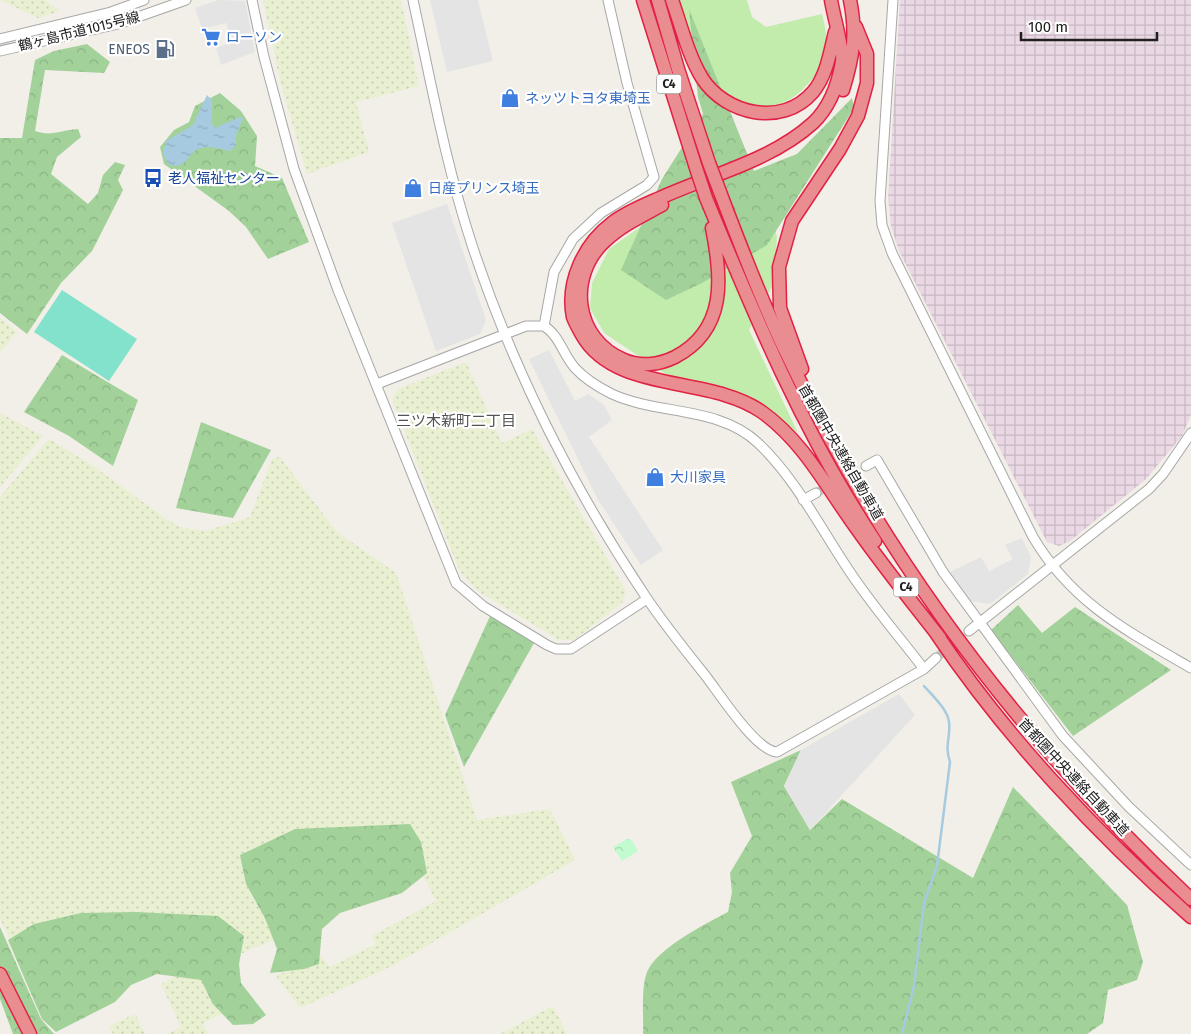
<svg xmlns="http://www.w3.org/2000/svg" width="1191" height="1034" viewBox="0 0 1191 1034" font-family="'Fira Sans','Noto Sans JP',sans-serif">
<style>
.industrial{fill:url(#industrial-grid)}
.farmland{fill:url(#farmland-dots)}
.grass{fill:#c1ecac}
.forest{fill:url(#forest-crowns)}
.park{fill:url(#park-crowns)}
.pitch{fill:#83e2cc}
.parking{fill:#e4e4e4}
.water{fill:url(#water-ripples)}
.lines{fill:none;stroke-linecap:round;stroke-linejoin:round}
.stream{stroke:#a6cae0;stroke-width:2.5}
.minor-tunnel{stroke:#c7c6bf;stroke-width:9;stroke-dasharray:9 4.5;stroke-linecap:butt}
.minor-casing{stroke:#a7a7a7;stroke-width:11}
.highway-casing{stroke:#e12246;stroke-width:15}
.minor{stroke:#fff;stroke-width:9}
.highway{stroke:#ea8d90;stroke-width:12}
.highway-bridge-casing{stroke:#e12246;stroke-width:15;stroke-linecap:butt}
.highway-bridge{stroke:#ea8d90;stroke-width:12}
.labels{text-anchor:middle;stroke-width:4.5;stroke-linejoin:round;paint-order:stroke}
.shield{fill:#fff;stroke:#636363;stroke-width:1}
.shield-label{font-size:12px;font-weight:bold;fill:#202020}
.street-label{font-size:14px;fill:#202020;stroke:#fff}
.shop-label{font-size:14px;fill:#366cbe;stroke:#fff;text-anchor:start}
.service-label{font-size:14px;fill:#4e5e75;stroke:#fff;text-anchor:end}
.transit-label{font-size:14px;fill:#164399;stroke:#fff;text-anchor:start}
.neighbourhood-label{font-size:15px;fill:#535353;stroke:#fff}
</style>
<defs>
<pattern id="industrial-grid" width="8" height="8" patternUnits="userSpaceOnUse" patternTransform="scale(1.25)"><rect width="8" height="8" fill="#ead8e4"/><path d="M0 4h8M4 0v8" fill="none" stroke="#c8b9c3"/></pattern>
<pattern id="farmland-dots" width="8" height="8" patternUnits="userSpaceOnUse" patternTransform="scale(1.25)"><rect width="8" height="8" fill="#e9f0d2"/><path d="M2 2h.1M6 6h.1" fill="none" stroke="#c8ceb4" stroke-width="1.8" stroke-linecap="round"/></pattern>
<pattern id="forest-crowns" width="20" height="18" patternUnits="userSpaceOnUse" patternTransform="scale(1.25)"><rect width="20" height="18" fill="#a2d19a"/><path d="M2 6a3 3 0 1 1 6 0M12 15a3 3 0 1 1 6 0" fill="none" stroke="#8bb384"/></pattern>
<pattern id="park-crowns" width="20" height="18" patternUnits="userSpaceOnUse" patternTransform="scale(1.25)"><rect width="20" height="18" fill="#c3fbd0"/><path d="M2 6a3 3 0 1 1 6 0M12 15a3 3 0 1 1 6 0" fill="none" stroke="#a7d7b2"/></pattern>
<pattern id="water-ripples" width="26" height="14" patternUnits="userSpaceOnUse" patternTransform="scale(1.25)"><rect width="26" height="14" fill="#a6cae0"/><path d="M2 4q2-2 4 0t4 0M15 11q2-2 4 0t4 0" fill="none" stroke="#8fadc0"/></pattern>
</defs>
<rect width="100%" height="100%" fill="#f1efe7"/>
<!-- industrial -->
<path class="industrial" d="M900,0H1191V415L1182,436L1146,479L1070,541L1059,546L1047,542L899,251L891,226L888,198Z"/>
<!-- farmland -->
<path class="farmland" d="M0,0H45L60,11L38,18Z
M263,0H401L419,86L356,102L369,152L307,174L280,81Z
M0,318L17,332L0,352Z
M466,362L502,443L532,429L626,591L623,602L574,640H559L478,591L460,572L392,399L398,389Z
M0,413L43,436L0,487Z
M49,439L92,465L169,521L183,528L206,531L250,517L272,459L280,457L337,532L396,573L477,820L550,809L575,860L390,967L300,1008L276,976L320,955L330,967L376,944L372,936L436,901L399,829L284,935L243,953L182,929L16,952L0,919V497Z
M203,962L226,1012L203,1023L208,1034H167L181,1027L161,984Z
M553,1006L567,1034H500Z
M135,1014L145,1034H113L109,1026Z"/>
<!-- grass -->
<path class="grass" d="M678,0H747L752,17L766,27L822,14C826,28 829,48 824,63C822,68 816,74 813,78C790,107 763,116 730,96C705,82 687,26 678,0Z
M773,221L777,237L773,285L749,330L798,433L761,403L730,389L667,375L604,333L590,308L592,283L609,249L640,227Z"/>
<!-- forest -->
<path class="forest" d="M689,9L754,171L797,154L852,98L854,108L767,245L702,283L666,300L621,270L662,179L703,114L698,97Z
M87,44L110,62L104,73L45,70L35,131C52,137 60,130 78,129L81,137L57,157L51,174L88,204L98,193L103,175L115,162L125,165L118,180L123,190L92,251L61,283L27,334L0,313V138H22L35,60L54,51Z
M220,93L241,111L257,136L255,166L282,178L309,242L268,259L246,227L229,211L164,164L160,147L174,130L189,122L195,106Z
M62,355L138,400L113,466L69,436L24,412Z
M201,422L271,450L233,518L176,508Z
M1018,605L1042,633L1075,607L1171,670L1073,736L991,630Z
M491,614L534,643L464,767L445,715Z
M801,750L784,786L810,830L842,799L973,878L1013,787L1127,905L1143,962L1137,980L1108,990L1103,1023L1087,1034H643C644,1017 640,983 649,968C662,946 705,924 728,912L732,892L730,873L752,836L731,782Z
M410,824L421,842L427,873L402,893L340,913L322,929L319,964L304,969L270,973L277,949L265,918L246,884L240,855L295,829Z
M136,912L218,916L244,936L239,964L241,983L266,1015L253,1024L233,1025L213,1004L201,980L157,974L131,985L115,1002L56,1032L42,1019L8,940L34,924L81,913Z
M0,927L41,1019L54,1034H13L0,999Z"/>
<!-- park -->
<path class="park" d="M627,839H631L638,851L622,861L613,847Z"/>
<!-- pitch -->
<path class="pitch" d="M62,290L137,339L109,381L34,332Z"/>
<!-- parking -->
<path class="parking" d="M218,0L245,1L255,52L221,65L216,48L232,42L226,23L202,29L195,8Z
M430,0H478L493,61L447,72Z
M447,204L486,320L480,334L436,351L392,223Z
M549,350L575,401L588,394L604,405L612,420L589,437L663,550L641,565L597,498L529,359Z
M1022,538L1031,557L1028,574L990,604L970,601L950,572L981,557L989,571L1013,559L1005,545Z
M899,694L915,715L810,830L784,786L801,750Z"/>
<!-- water -->
<path class="water" d="M207,95L212,100V124L215,128L240,117L243,118L236,135V145L230,151C221,149 207,145 198,149C186,155 186,171 168,164L163,154L166,141L193,125Z"/>
<g class="lines">
<!-- stream -->
<path class="stream" d="M902,1034L914,986L924,903L937,866L950,762C944,744 951,738 949,722C948,710 932,695 924,686"/>
<!-- minor-tunnel -->
<path class="minor-tunnel" d="M816,493L866,466
M936,658L969,631"/>
<!-- minor casing -->
<g class="minor-casing">
<path id="minor" d="M252,0L264,57L294,169L338,290L456,583L483,606L547,645L556,649H571L647,599
M413,0C431,82 446,166 472,245C513,370 573,488 646,597C664,624 685,650 705,675C719,693 756,751 777,752L924,669L936,658
M608,0L627,83L654,177L647,185L601,213L573,239L554,272L544,326C560,336 563,355 575,368C584,378 600,388 612,394C658,415 719,406 758,443C794,477 819,525 846,566C869,602 898,635 924,669
M893,0L880,201L882,225L892,253L1033,537C1072,603 1127,631 1191,668
M0,39L111,12L144,0
M0,51L118,24L186,0
M377,384L526,326H544
M866,466L877,460L943,572L1063,736L1129,807L1191,865
M803,500L816,493
M969,631L1149,489L1163,474L1191,433"/>
</g>
<!-- highway casing -->
<g class="highway-casing">
<path id="highway" d="M643,0L696,168
M658,0L678,69L709,163
M672,0C681,25 688,55 702,78C725,114 782,128 813,92C827,75 830,52 835,32
M831,0C833,14 844,51 842,62C838,84 830,107 813,123C771,161 710,175 660,198C644,205 626,212 612,223C584,244 566,282 573,317C575,323 579,329 582,335C616,394 710,375 762,412C804,442 827,488 857,529C883,566 912,602 940,638
M843,90C853,58 857,34 850,0
M720,192C740,245 760,297 784,348C882,557 1023,742 1191,899
M706,198C755,317 804,434 875,541
M662,205C642,216 622,225 605,241C567,276 574,339 624,360C640,367 659,365 675,357C727,330 722,277 712,228
M802,369L780,308L779,267L792,221L840,149L858,116L867,83V54L856,27
M936,633C1005,736 1098,835 1191,917
M0,974L30,1034"/>
</g>
<!-- minor -->
<use href="#minor" class="minor"/>
<!-- highway -->
<use href="#highway" class="highway"/>
<!-- highway-bridge casing -->
<g class="highway-bridge-casing">
<path id="highway-bridge" d="M709,163L720,192
M696,168L706,198"/>
</g>
<!-- highway-bridge -->
<use href="#highway-bridge" class="highway-bridge"/>
</g>
<!-- icons -->
<defs>
<g id="supermarket-bare" transform="scale(1.5)"><path d="M-6-5.5h2.5l.6 2H6L4.5 2H-2.5L-4.4-4H-6ZM-1.5 3.2a1.3 1.3 0 1 0 .1 0ZM3 3.2a1.3 1.3 0 1 0 .1 0Z" fill="#3f7fe0" stroke="#fff" stroke-width="2.5" paint-order="stroke"/></g>
<g id="fuel-bare" transform="scale(1.5)"><path d="M-5.5-6h7V0h2V4h1.3V-2.5L3-4.5l.8-.8L6-3V5H2.5V1h-1V6h-7ZM-4.2-4.7v3.2H.2V-4.7Z" fill="#5c6f8a" stroke="#fff" stroke-width="2.5" paint-order="stroke"/></g>
<g id="shop-bare" transform="scale(1.5)"><path d="M-5-2.5h2.3a2.7 3.5 0 0 1 5.4 0H5L5.5 6h-11ZM-1.5-2.5h3a1.5 2.3 0 0 0-3 0Z" fill="#3f7fe0" stroke="#fff" stroke-width="2.5" paint-order="stroke"/></g>
<g id="bus-bare" transform="scale(1.5)"><path d="M-5-6H5V4H4V6H2V4H-2V6H-4V4H-5ZM-3.5-4V0h7V-4ZM-3.5 1.2v1.5H-2V1.2ZM2 1.2v1.5H3.5V1.2Z" fill="#1a4fb4" stroke="#fff" stroke-width="2.5" paint-order="stroke"/></g>
</defs>
<g fill-rule="evenodd">
<use href="#supermarket-bare" x="211" y="37"/>
<use href="#fuel-bare" x="165" y="49"/>
<use href="#shop-bare" x="510" y="98"/>
<use href="#bus-bare" x="153" y="178"/>
<use href="#shop-bare" x="413" y="188"/>
<use href="#shop-bare" x="655" y="477"/>
</g>
<g class="labels">
<!-- shield labels -->
<g class="shield">
<rect x="656.5" y="74.5" width="25" height="19" rx="4"/>
<rect x="893.5" y="577.5" width="25" height="19" rx="4"/>
</g>
<g class="shield-label">
<text x="669" y="88">C4</text>
<text x="906" y="591">C4</text>
</g>
<!-- street labels -->
<g class="street-label">
<text transform="translate(79 31) rotate(-14)" y="5">鶴ヶ島市道1015号線</text>
<text transform="translate(841 452) rotate(60)" y="5">首都圏中央連絡自動車道</text>
<text transform="translate(1074 777) rotate(47)" y="5">首都圏中央連絡自動車道</text>
</g>
<!-- shop labels -->
<g class="shop-label">
<text x="226" y="42">ローソン</text>
<text x="525" y="103">ネッツトヨタ東埼玉</text>
<text x="428" y="193">日産プリンス埼玉</text>
<text x="670" y="482">大川家具</text>
</g>
<!-- service labels -->
<g class="service-label">
<text x="150" y="54">ENEOS</text>
</g>
<!-- transit labels -->
<g class="transit-label">
<text x="168" y="183">老人福祉センター</text>
</g>
<!-- neighbourhood labels -->
<g class="neighbourhood-label">
<text x="456" y="426">三ツ木新町二丁目</text>
</g>
</g>
<!-- scale -->
<path d="M1021 32v8h136v-8" fill="none" stroke="#202020" stroke-width="2.5"/>
<text x="1028" y="32" font-size="15" fill="#202020" stroke="#ffffff" stroke-width="4" paint-order="stroke">100 m</text>
</svg>
